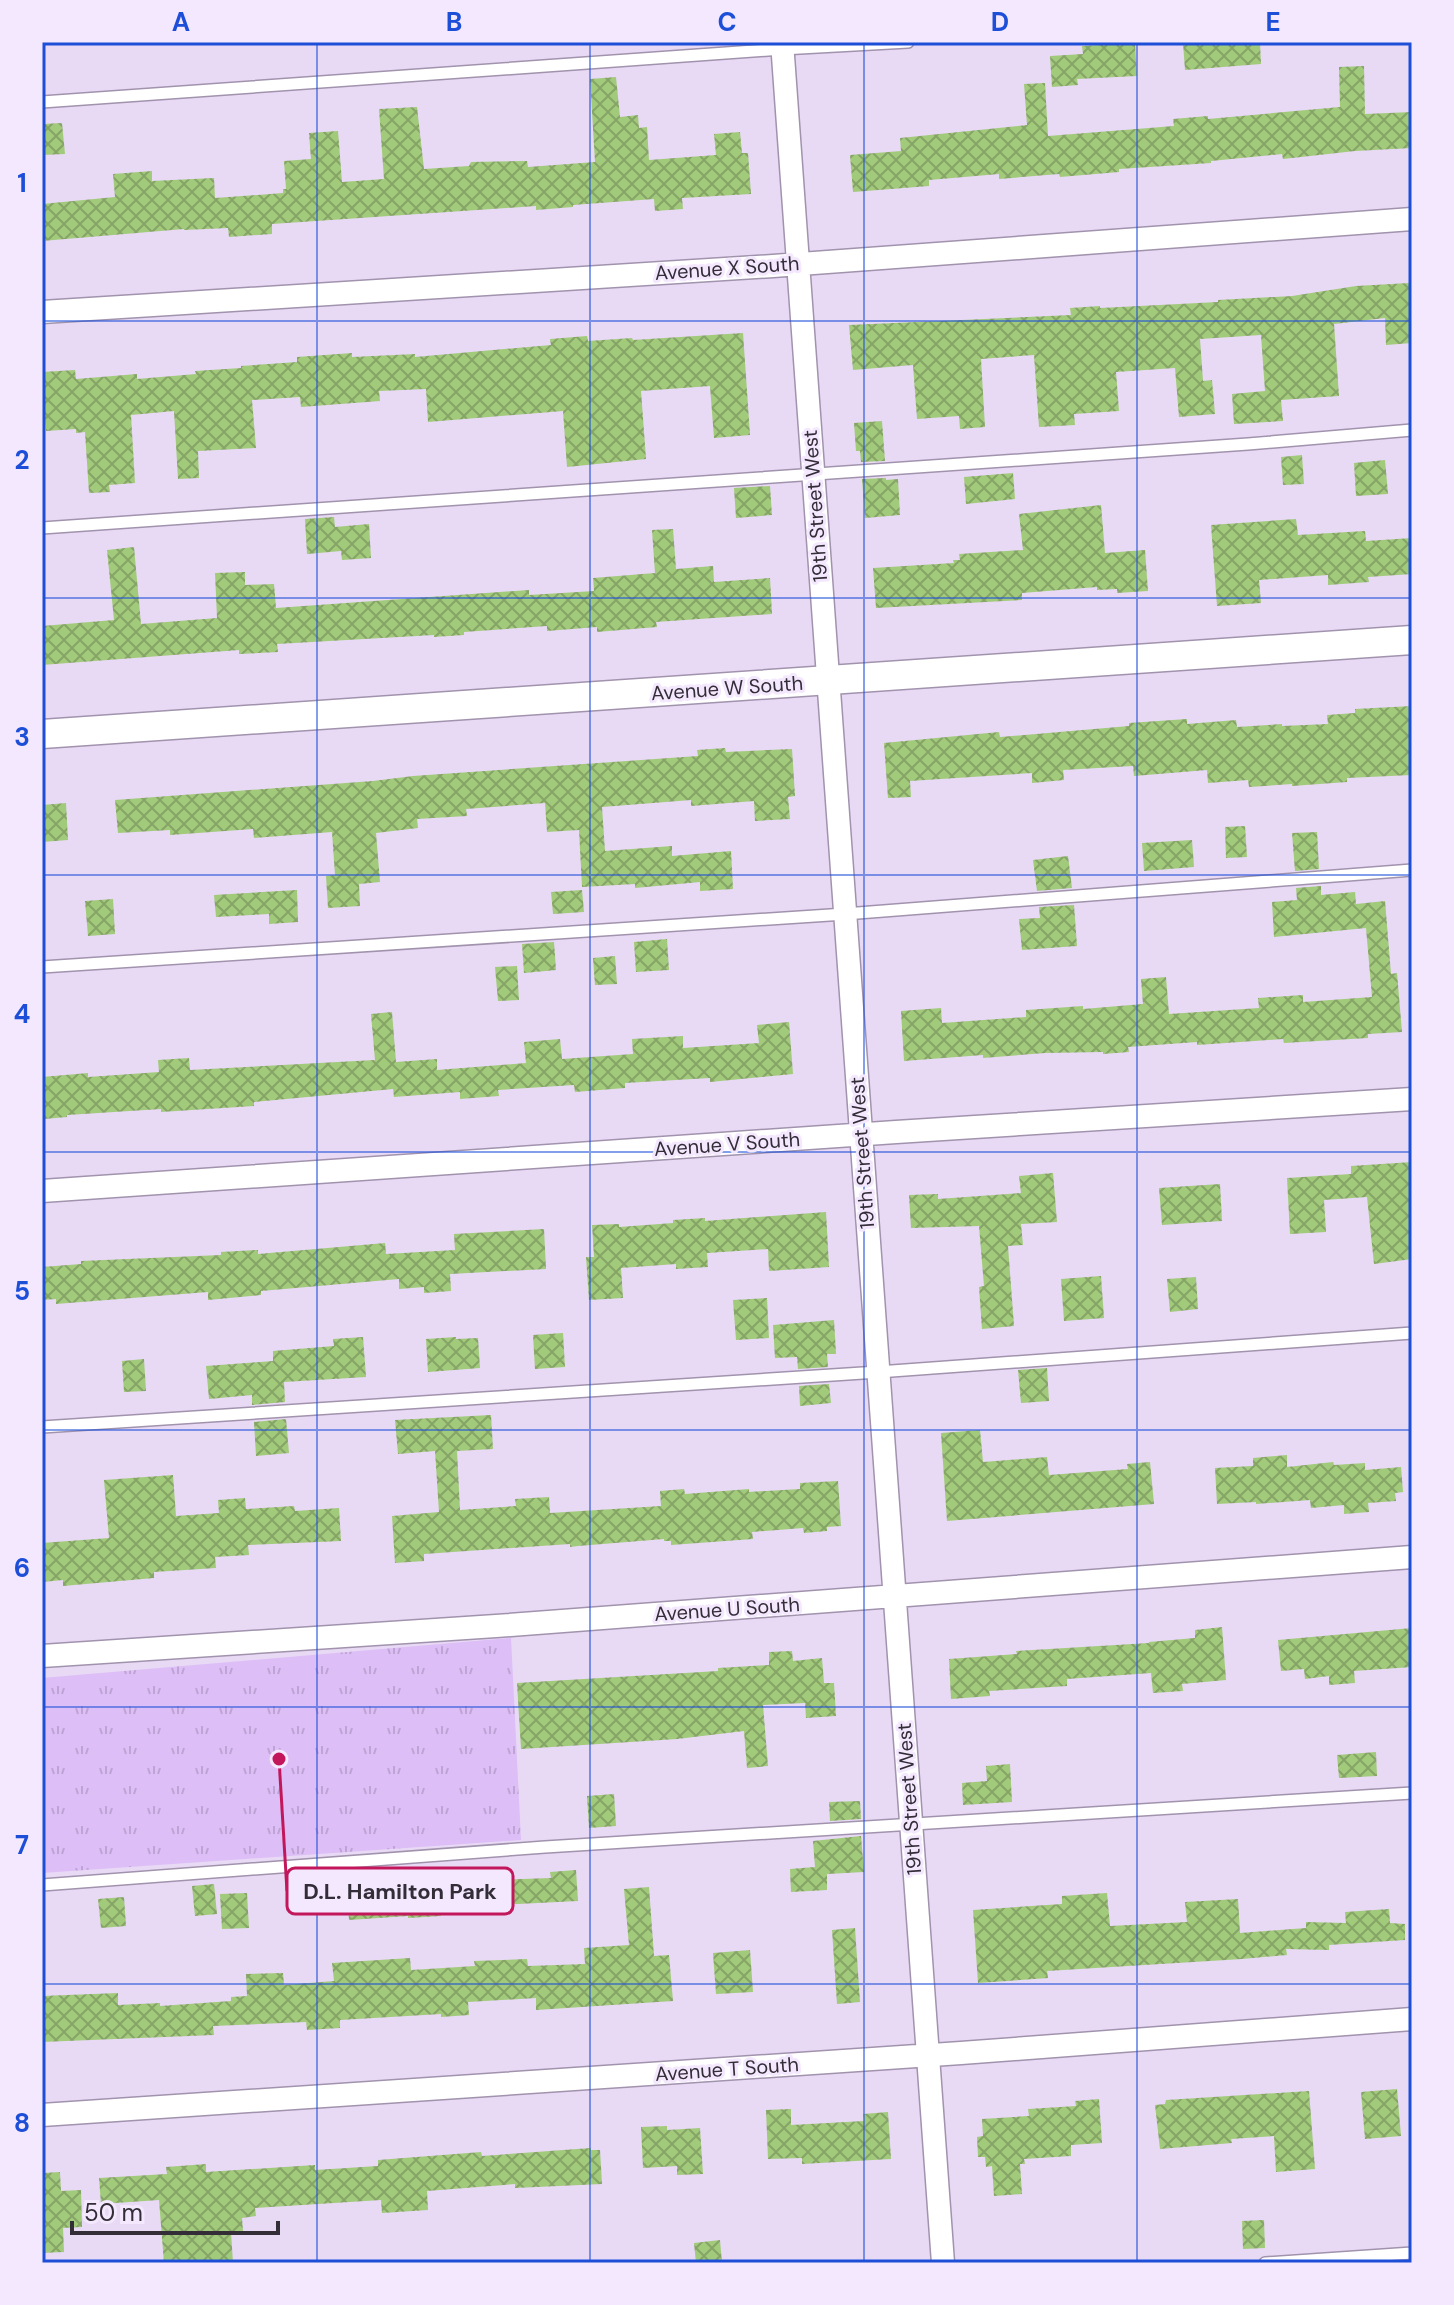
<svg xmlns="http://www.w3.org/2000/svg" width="1454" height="2305" viewBox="0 0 1454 2305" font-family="'DM Sans',sans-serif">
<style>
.park{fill:url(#park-tufts)}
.building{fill:url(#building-cross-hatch)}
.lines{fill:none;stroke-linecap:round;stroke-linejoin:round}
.service-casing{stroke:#a193ad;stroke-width:14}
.minor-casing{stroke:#a193ad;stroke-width:25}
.tertiary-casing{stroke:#a193ad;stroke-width:31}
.service{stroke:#fff;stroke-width:11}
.minor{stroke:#fff;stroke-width:22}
.tertiary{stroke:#fff;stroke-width:28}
.grid{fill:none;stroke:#1d4ed8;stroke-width:2;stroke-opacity:0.55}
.labels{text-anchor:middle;stroke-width:6;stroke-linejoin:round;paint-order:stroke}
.street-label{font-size:20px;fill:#332d38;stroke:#f4e8fe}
.leader{fill:none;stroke:#c2185b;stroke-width:3}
.callout-dot{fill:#c2185b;stroke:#f4e8fe;stroke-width:3}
.callout{fill:#f4e8fe;stroke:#c2185b;stroke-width:3}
.callout-label{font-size:22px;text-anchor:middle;font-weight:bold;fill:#332d38}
.neatline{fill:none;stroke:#1d4ed8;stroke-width:3}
.grid-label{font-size:26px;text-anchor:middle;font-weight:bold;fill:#1d4ed8}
</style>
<defs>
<pattern id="park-tufts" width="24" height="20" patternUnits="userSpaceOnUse" patternTransform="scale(2)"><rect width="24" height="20" fill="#ddbef7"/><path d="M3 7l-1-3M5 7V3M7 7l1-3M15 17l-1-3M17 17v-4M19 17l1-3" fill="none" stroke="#bea4d4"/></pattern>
<pattern id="building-cross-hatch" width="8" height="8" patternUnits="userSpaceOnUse" patternTransform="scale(2)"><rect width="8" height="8" fill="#a2ca7b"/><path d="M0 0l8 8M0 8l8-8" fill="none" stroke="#85a466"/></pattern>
</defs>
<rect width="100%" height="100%" fill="#e8d9f5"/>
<!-- park -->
<path class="park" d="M511,1638L521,1840L42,1873V1678Z"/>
<!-- building -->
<path class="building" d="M1199,42H1260L1261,64L1185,70L1183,43Z
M1135,43L1137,76L1077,79L1078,85L1052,87L1050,56L1083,54L1082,46Z
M1364,66L1365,114L1412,112V148L1355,151L1283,159L1282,154L1211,161V163L1119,169V172L1060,177L1059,174L999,179V174L929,180V186L853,192L850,155L901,151L900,138L1027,125L1024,84L1045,83L1048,136L1174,126L1173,119L1208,116V119L1340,107L1339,67Z
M616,77L620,117L638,115L639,128L647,127L649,160L716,155L714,134L740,132L742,153H748L751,194L682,198L683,209L655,211L654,199L573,205V207L536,210V206L272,224V234L229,237L228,228L184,230V229L42,241V204L115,197L113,174L152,171V181L214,178L215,198L283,193V189H286L284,161L311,159L309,133L338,131L342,182L384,179L379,109L417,107L424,169L469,166L471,162L527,161L528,167L595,162L590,79Z
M62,123L65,154L42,155V124Z
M1409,283L1412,343L1386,345L1385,318L1334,324L1339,396L1281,400L1283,421L1234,424L1232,394L1265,391L1261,335L1200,339L1203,381L1212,380L1215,414L1179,417L1175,368L1116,372L1119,411L1074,414L1075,425L1039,427L1034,355L981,359L985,427L960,429L959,416L917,419L913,365L853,370L849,325L1071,315L1070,308L1100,306V308L1218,302V300L1292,296L1356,286Z
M743,333L750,435L714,438L710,386L641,391L646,459L567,467L563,411L428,422L426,389L379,391L380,401L301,407L300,397L252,400L256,448L198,451L199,478L178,479L174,411L131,415L135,483L109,485L110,492L89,493L85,432L76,433V429L46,431L42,372L75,370L76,379L137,374V379L196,374L195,371L241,368V366L297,362V357L352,353V357L415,354V357L551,345L550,339L587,336L588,341L632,338L633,340Z
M882,421L885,461L861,462L860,451H856L854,423Z
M1302,455L1304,484L1283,485L1281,457Z
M1385,460L1388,494L1356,496L1354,463Z
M1013,473L1015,499L966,504L964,477Z
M886,478V480L898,479L900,515L865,518L862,479Z
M770,486L772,515L736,518L734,488Z
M1101,505L1105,553L1145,550L1148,591L1117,593V589L1097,590V587L1022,593V600L876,608L873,568L954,563L953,560H960L959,554L1023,550L1019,514Z
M334,517L335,527L369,524L371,558L342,560L341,551L307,554L305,519Z
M1296,519L1298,535L1365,531L1366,541L1412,538V574L1368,577L1369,582L1328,585V575L1259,580L1261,603L1217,606L1211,525Z
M673,529L676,569L713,566L714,582L770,578L772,614L656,622L657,627L597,632V627L547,631V626L464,632V635L434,637V635L277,644L278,652L239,654V650L42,665V626L114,620L107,550L134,547L141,624L217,618L215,573L245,572V585L274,584L276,608L529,590V595L594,591L593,578L655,573L652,530Z
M1412,706V775L1347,778V782L1292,786V784L1249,787L1248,780L1208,783L1207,770L1134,776L1133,766L1063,770L1064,780L1032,783V773L910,781L911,797L888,798L884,743L999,732L1000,737L1129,726V723L1187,719V724L1236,720L1237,727L1282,724V726L1328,724L1327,715L1355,713V709Z
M725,748L726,752L792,749L795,796L788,797L790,819L755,821L754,801L691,806V800L602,807L605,851L672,846V856L731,851L733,889L700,891V882L635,888V884L582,887L579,830L547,832L545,803L466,809L467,816L417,819L418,828L376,833L380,882L359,884L360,906L328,908L326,876L335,875L332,832L254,838L253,829L170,835V830L118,833L115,800L373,781L413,776L698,756L697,750Z
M66,803L68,840L42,842V805Z
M1245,826L1247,857L1226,858L1225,827Z
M1317,832L1319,869L1295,871L1292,833Z
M1192,840L1194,867L1144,871L1142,843Z
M1068,856L1072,888L1037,891L1033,860Z
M1321,886V895L1355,892L1356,904L1385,901L1391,974L1397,973L1402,1032L1368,1034V1038L1284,1043L1283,1039L1197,1045V1042L1128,1047L1129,1052L1103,1054V1052L1045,1053L983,1058V1055L904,1061L901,1011L941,1008L942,1023L1026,1017V1010L1083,1006V1009L1143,1004L1141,979L1166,977L1169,1014L1259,1008L1258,998L1303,995V1002L1372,997L1366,928L1274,937L1272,902L1297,900L1296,888Z
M297,890L298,922L269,924V914L216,917L214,895Z
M582,890L584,912L553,914L551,892Z
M113,899L115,934L88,936L85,901Z
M1074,905L1077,946L1022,950L1019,919L1040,918L1039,907Z
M667,939L669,970L636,972L634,942Z
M554,942L556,970L524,973L522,944Z
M615,956L617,984L595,985L593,958Z
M517,966L519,1000L498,1001L495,967Z
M392,1012L396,1062L437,1059V1070L526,1063L524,1042L560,1039L562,1059L633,1054L632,1039L683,1036V1048L759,1043L757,1025L789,1022L793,1074L710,1082V1078L625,1083V1088L575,1092L574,1085L498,1090L499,1096L460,1099V1092L394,1097L393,1089L254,1102V1106L161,1112V1109L67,1115V1117L44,1119L42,1077L88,1073V1077L159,1072L158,1060L189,1058L190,1070L375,1060L371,1014Z
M1412,1162V1259L1374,1264L1367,1197L1324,1200L1326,1232L1290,1234L1287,1178L1351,1174V1166Z
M1053,1173L1057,1222L1021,1224L1023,1245L1008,1246L1014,1326L982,1329L979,1287L984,1286L979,1226L911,1228L909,1195L938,1194V1199L1021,1193L1019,1176Z
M1220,1184L1222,1221L1162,1225L1159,1188Z
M826,1212L829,1267L769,1271L768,1249L707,1253L708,1267L676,1269V1264L621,1268L623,1298L589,1300L586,1257H594L592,1225L619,1224V1227L673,1223V1220L705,1218V1221Z
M544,1229L546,1269L450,1274L451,1291L424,1293V1287L399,1289V1279L261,1291V1295L208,1300V1292L56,1304V1299L42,1300V1267L81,1264V1261L221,1255V1252L258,1250V1254L385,1243L386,1254L455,1250L454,1234Z
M1101,1276L1104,1318L1064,1321L1061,1279Z
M1196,1277L1198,1309L1170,1312L1167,1279Z
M767,1298L769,1338L736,1340L733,1300Z
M834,1320L836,1354H827L828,1367L798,1369L797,1357L775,1358L773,1325Z
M563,1333L565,1367L535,1369L533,1335Z
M363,1337L366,1377L284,1382L285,1402L252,1405V1395L209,1399L206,1366L273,1361V1351L334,1346L333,1339Z
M456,1337V1339L478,1338L480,1368L428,1372L426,1339Z
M144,1359L146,1391L124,1392L122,1361Z
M1047,1368L1049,1401L1021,1403L1018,1370Z
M829,1384L831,1403L800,1406L799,1386Z
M491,1415L493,1449L457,1451L460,1510L516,1506L515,1499L549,1497L550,1513L661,1506L660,1491L684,1489L685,1494L749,1489V1492L800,1489V1483L838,1481L841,1526L827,1527V1531L804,1533L803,1528L752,1532L753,1539L671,1545V1541H664V1539L578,1546L570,1547V1544L424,1554V1561L395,1563L392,1516L439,1512L435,1451L398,1454L395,1420Z
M286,1419L289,1453L256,1456L254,1422Z
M980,1430L983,1462L1047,1457L1049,1475L1128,1469L1127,1464L1150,1462L1154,1504L947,1521L941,1433Z
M1287,1455V1467L1333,1462L1334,1465L1365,1463V1470L1401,1467L1403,1492L1395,1493L1396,1501L1368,1503L1369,1512L1344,1514V1505L1311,1508L1310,1500L1256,1504V1502L1217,1504L1215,1468L1253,1466V1458Z
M173,1475L176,1516L219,1513L218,1500L245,1498L246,1509L294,1506L295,1511L339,1508L341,1541L248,1545L249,1555L215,1557L216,1568L154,1572V1578L63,1586V1580L42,1582V1543L109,1538L104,1480Z
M1222,1627L1226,1680L1182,1684L1183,1691L1153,1693L1151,1673L1067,1679V1686L989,1691L990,1696L951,1699L949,1659L1017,1654L1016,1651L1149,1643V1642L1195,1638V1630Z
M1412,1628V1667L1354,1671L1355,1683L1329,1685V1676L1305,1679L1304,1669L1281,1671L1278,1640Z
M792,1651L793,1661L822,1658L824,1683H834L836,1716L806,1718L805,1703L763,1705L768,1766L747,1768L744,1731L677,1739L521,1749L517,1683L718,1671V1668L769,1665V1652Z
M1376,1752L1377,1776L1339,1778L1337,1755Z
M1010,1764L1012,1802L963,1805L962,1783L987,1781L986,1766Z
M614,1794L616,1826L589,1828L587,1796Z
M860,1801L861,1819L830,1821L829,1802Z
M861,1836L864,1872L827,1874V1890L791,1892L790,1869L815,1867L813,1841Z
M576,1870L578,1901L498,1905L496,1880L551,1878L550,1872Z
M438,1877L441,1916L408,1918V1916L349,1920L347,1885Z
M214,1884L217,1914L195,1916L192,1886Z
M649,1887L654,1956L669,1955L673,2001L536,2010V1998L468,2002L469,2015L441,2017V2014L340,2020V2028L307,2030L306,2022L213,2026L214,2035L42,2042V1996L118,1993V2005L160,2003V2006L231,2001V1997L247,1996L246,1974L283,1973L284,1985L334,1981L332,1963L410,1958L411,1970L475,1966L474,1961L527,1959L528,1966L585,1964L584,1948L629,1945L624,1889Z
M247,1893L249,1928L222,1929L220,1894Z
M1107,1893L1110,1926L1187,1922L1185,1902L1238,1899L1240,1933L1306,1928V1922L1346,1923L1345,1912L1389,1909L1390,1923L1405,1924V1940L1329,1945V1950L1286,1949L1287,1955L1242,1959L1047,1971L1048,1978L978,1983L973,1910L1062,1904V1896Z
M124,1897L126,1926L101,1928L98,1899Z
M855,1928L860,2002L837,2004L832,1930Z
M750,1950L753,1992L716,1994L713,1953Z
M1397,2089L1401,2136L1365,2139L1361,2092Z
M1309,2091L1315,2169L1276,2172L1274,2136L1231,2139L1232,2143L1160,2149L1155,2105L1165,2104L1166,2100Z
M1099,2099L1102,2143L1071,2145V2156L1024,2159L1025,2164H1020L1022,2194L994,2196L992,2166L986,2167L985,2157H978L977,2137L983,2136L982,2119L1029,2116L1028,2109L1076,2106L1075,2101Z
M791,2109V2125L864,2121L863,2114L888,2112L891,2159L802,2164V2158L768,2159L766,2110Z
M667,2126V2130L700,2128L703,2174L677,2175V2166L643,2168L641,2127Z
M591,2148V2150H600L602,2184L515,2188V2184L427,2191L428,2210L382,2213L381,2200L255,2208L256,2216L242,2218L243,2231L231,2232L233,2263H164L159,2200L101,2204L99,2178L167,2174L166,2167L206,2164V2172L315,2165V2170L378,2166V2160L481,2152L482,2156Z
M60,2172L61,2191L81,2190L82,2227L63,2228L64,2252L42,2253V2173Z
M1264,2220L1265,2248L1243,2249L1242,2221Z
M720,2240L722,2263H696L694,2243Z"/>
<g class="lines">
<!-- service casing -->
<g class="service-casing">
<path id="service" d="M42,102L782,49L908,42
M42,528L1248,444L1412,430
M42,967L845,914L1412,870
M42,1427L878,1372L1412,1333
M42,1885L545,1847L1412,1793
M1265,2263L1412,2253"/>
</g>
<!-- minor casing -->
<g class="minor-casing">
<path id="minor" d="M782,42L943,2263
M42,312L773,266L1412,219
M42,1191L896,1132L1412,1099
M42,1656L496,1626L1412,1557
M42,2115L961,2053L1412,2019"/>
</g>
<!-- tertiary casing -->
<g class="tertiary-casing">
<path id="tertiary" d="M42,734L1412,640"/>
</g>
<!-- service -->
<use href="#service" class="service"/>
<!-- minor -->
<use href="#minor" class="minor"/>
<!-- tertiary -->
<use href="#tertiary" class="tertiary"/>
</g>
<!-- grid -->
<path class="grid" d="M317,42V2263M590,42V2263M864,42V2263M1137,42V2263M42,321H1412M42,598H1412M42,875H1412M42,1152H1412M42,1430H1412M42,1707H1412M42,1984H1412"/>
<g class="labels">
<!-- street labels -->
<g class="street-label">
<text transform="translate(727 268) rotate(-4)" y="7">Avenue X South</text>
<text transform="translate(815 506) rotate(-94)" y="7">19th Street West</text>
<text transform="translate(727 688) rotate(-4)" y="7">Avenue W South</text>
<text transform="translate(727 1144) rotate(-4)" y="7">Avenue V South</text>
<text transform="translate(862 1153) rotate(-94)" y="7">19th Street West</text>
<text transform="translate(727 1609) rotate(-4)" y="7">Avenue U South</text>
<text transform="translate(909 1799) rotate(-94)" y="7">19th Street West</text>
<text transform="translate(727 2069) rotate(-4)" y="7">Avenue T South</text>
</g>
</g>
<!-- callouts -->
<path class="leader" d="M279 1759L287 1891"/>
<circle class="callout-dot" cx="279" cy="1759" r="8"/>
<rect class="callout" x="287" y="1868" width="226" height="46" rx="8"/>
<g class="callout-label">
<text x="400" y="1899">D.L. Hamilton Park</text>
</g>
<!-- border -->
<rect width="1454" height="2305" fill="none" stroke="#f4e8fe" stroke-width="88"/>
<!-- scale -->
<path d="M72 2221v12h206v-12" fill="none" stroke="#332d38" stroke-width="4"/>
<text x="84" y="2221" font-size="24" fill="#332d38" stroke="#f4e8fe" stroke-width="6" paint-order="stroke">50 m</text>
<rect x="44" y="44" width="1366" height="2217" class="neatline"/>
<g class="grid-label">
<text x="181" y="31">A</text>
<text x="454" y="31">B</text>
<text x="727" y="31">C</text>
<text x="1000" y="31">D</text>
<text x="1273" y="31">E</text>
<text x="22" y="192">1</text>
<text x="22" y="469">2</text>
<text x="22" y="746">3</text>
<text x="22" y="1023">4</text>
<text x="22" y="1300">5</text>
<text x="22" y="1577">6</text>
<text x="22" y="1854">7</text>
<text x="22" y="2132">8</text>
</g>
</svg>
